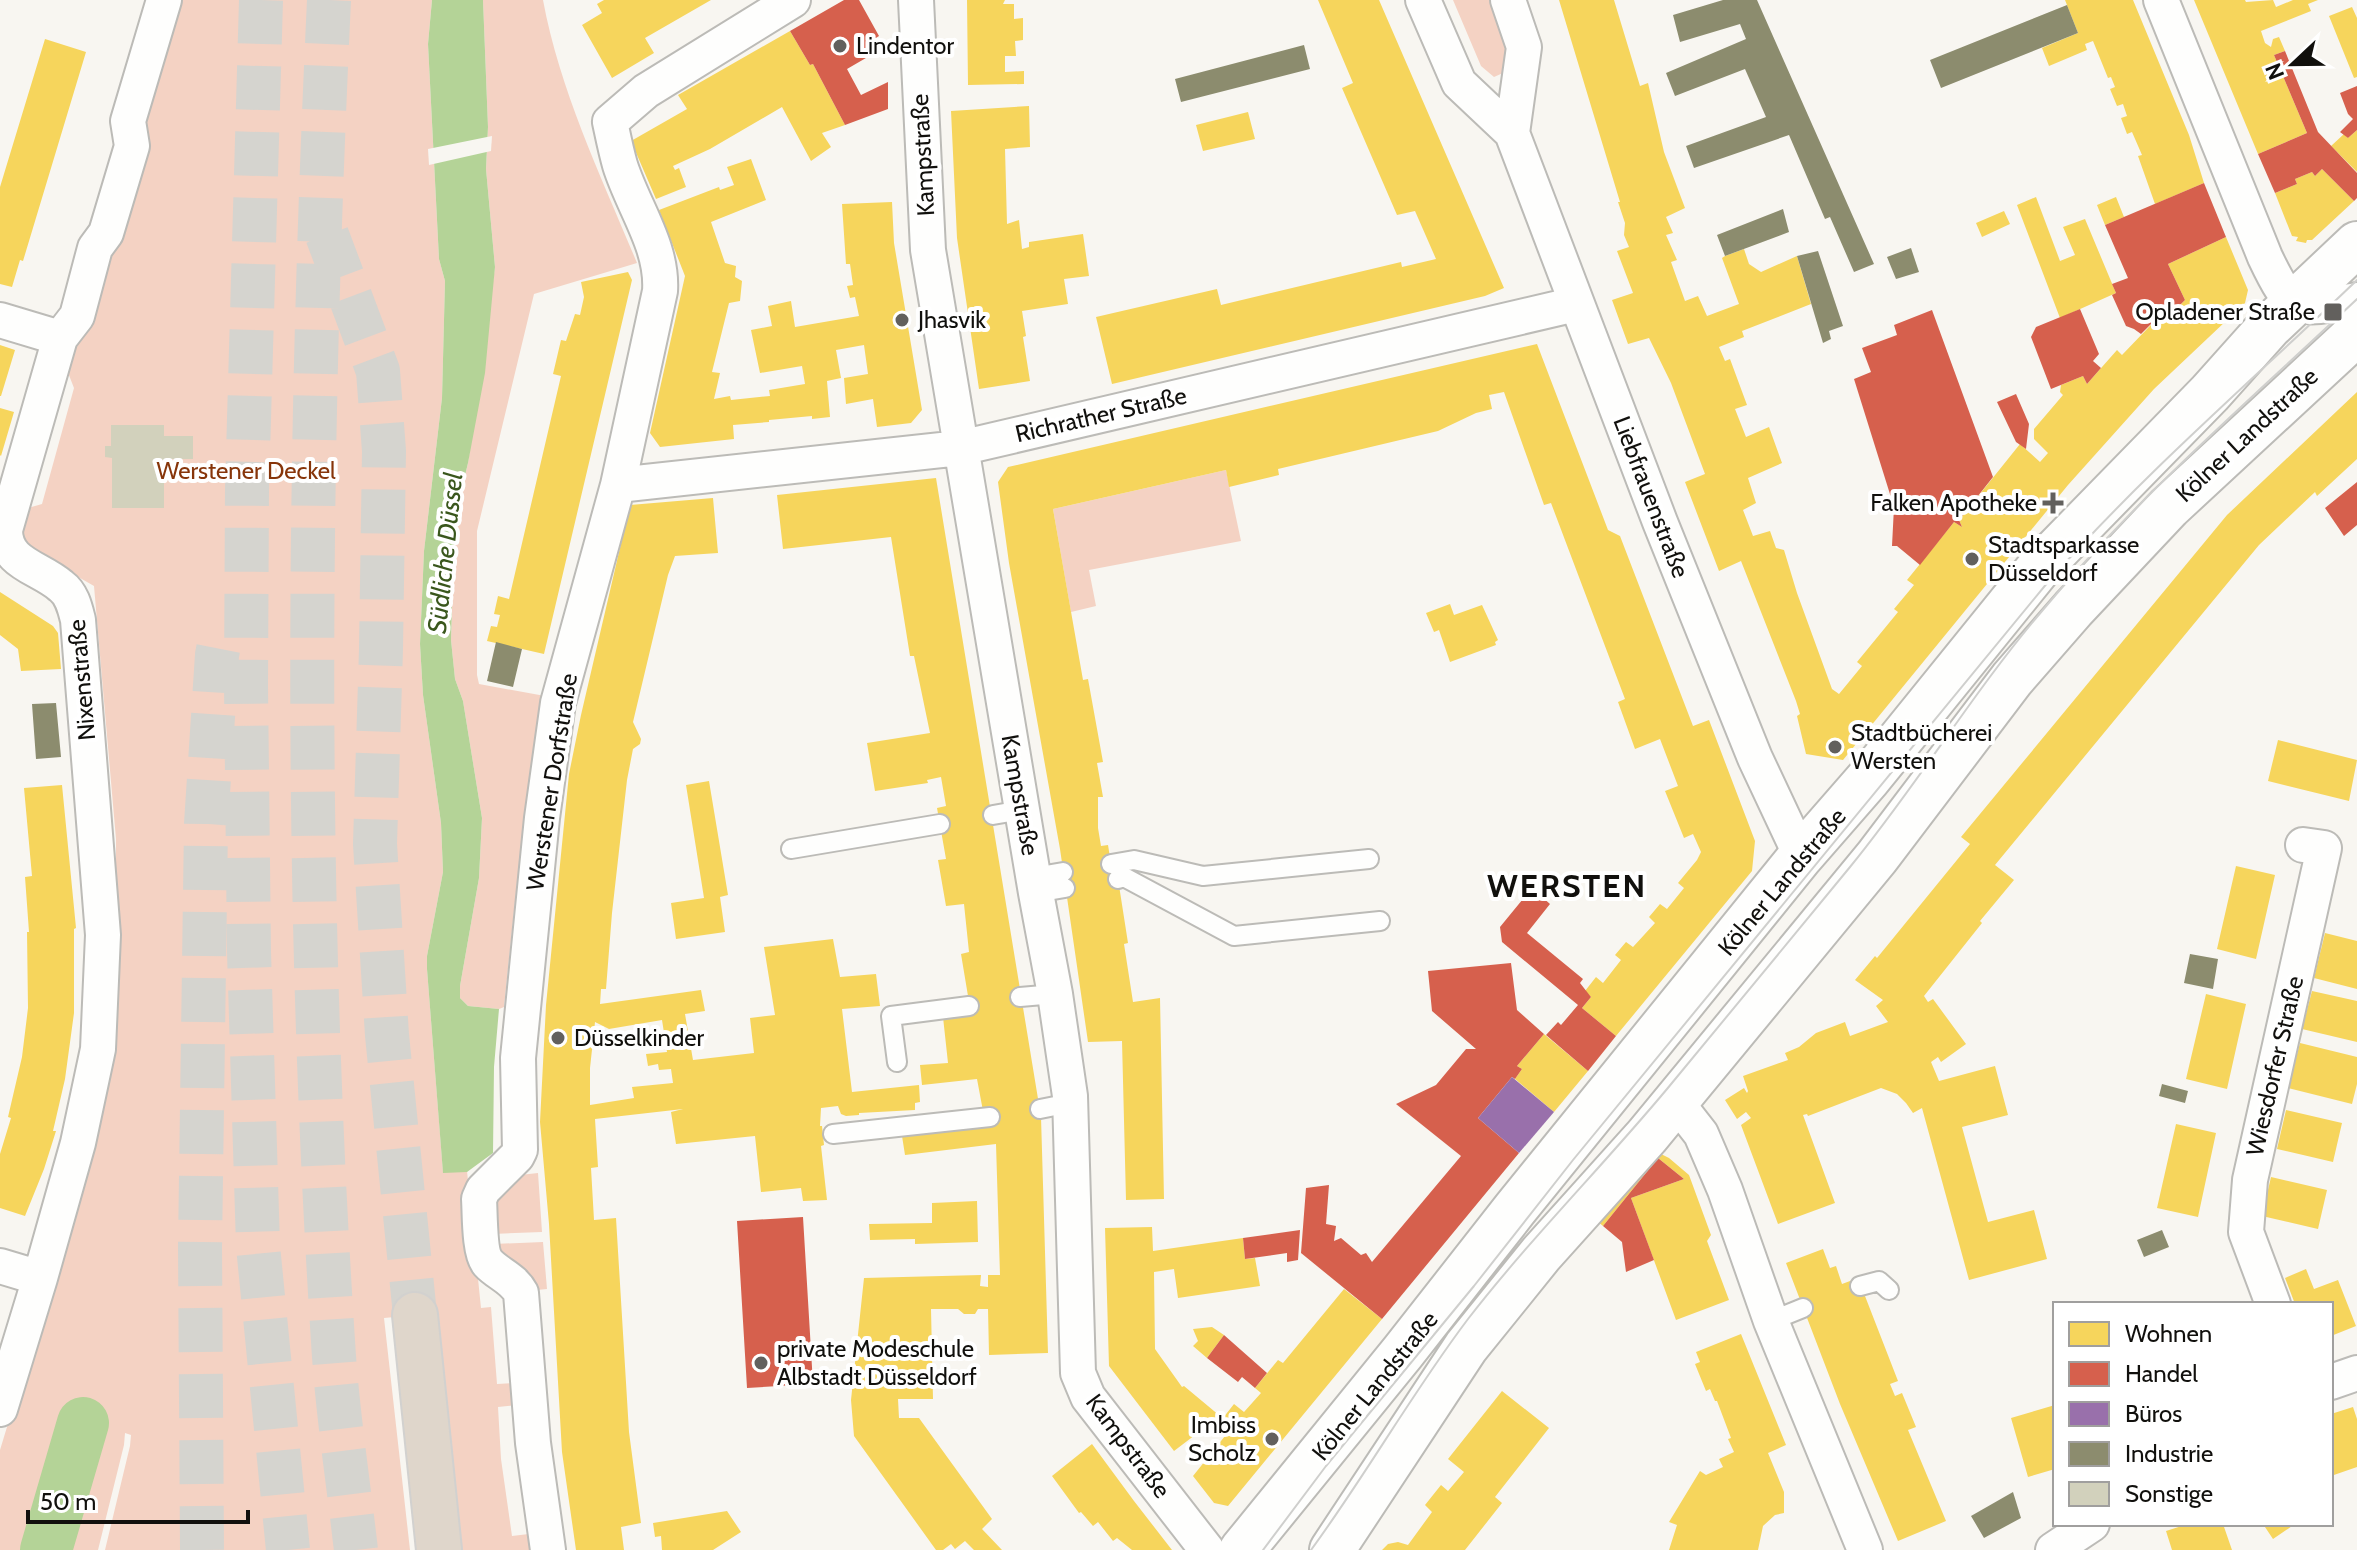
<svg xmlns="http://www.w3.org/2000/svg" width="2357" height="1550" viewBox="0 0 2357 1550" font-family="Cabin,sans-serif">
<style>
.green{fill:#f4d2c3}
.water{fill:#b4d397}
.pier{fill:#f8f6f1}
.homes{fill:#f6d55c;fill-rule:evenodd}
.shops{fill:#d6604d}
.offices{fill:#9970ab}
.industry{fill:#8c8c6e}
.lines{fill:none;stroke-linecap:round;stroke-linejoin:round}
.river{stroke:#b4d397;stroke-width:52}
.building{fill:#d2d1bc}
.highway-tunnel{stroke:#d5d4cf;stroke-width:44;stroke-dasharray:44 22;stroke-linecap:butt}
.lane-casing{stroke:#bcbbb7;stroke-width:22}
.street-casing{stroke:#bcbbb7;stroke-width:38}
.secondary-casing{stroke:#bcbbb7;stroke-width:48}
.highway-casing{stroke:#d2d1cf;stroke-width:48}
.lane{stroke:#fefefd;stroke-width:18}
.street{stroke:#fefefd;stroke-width:34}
.secondary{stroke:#fefefd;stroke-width:44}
.highway{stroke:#dfd6cb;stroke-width:44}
.tram{stroke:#cfcfcd;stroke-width:2}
.poi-dot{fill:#62605d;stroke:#fff;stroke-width:3}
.labels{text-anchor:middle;stroke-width:8;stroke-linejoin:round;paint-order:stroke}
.poi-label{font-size:24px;fill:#11100d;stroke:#fff;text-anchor:start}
.street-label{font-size:24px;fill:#11100d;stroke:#fff}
.park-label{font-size:24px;fill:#87350a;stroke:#fff}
.water-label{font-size:26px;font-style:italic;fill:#3a571d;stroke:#fff}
.district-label{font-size:32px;font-weight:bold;letter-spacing:2px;fill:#11100d;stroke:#fff}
</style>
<rect width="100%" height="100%" fill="#f8f6f1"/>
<!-- green -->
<path class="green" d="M176,0H432L428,44L439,259L445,281L442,398L424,551L420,644L423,695L441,823L443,872L427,956V969L443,1172L467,1171L481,1308L491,1307L497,1384L515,1383L517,1405L498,1407L501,1459L512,1536L537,1533L540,1550H450L427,1314L384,1318L410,1550H105L130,1446L131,1435L125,1433L124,1445L98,1550H49L87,1425L76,1421L40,1550H0V1450L81,1184L116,999V839L94,586L19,543L21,510L42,504L74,388L65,365Z
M483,0H543C560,92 602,178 637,263L534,294L477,531V675L479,684L545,696L517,882L504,1007L499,1009L468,1006L460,998V986L479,878L482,818L463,701L455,679L451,640L454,540L459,500L468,463L495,267L486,169L488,127Z
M1453,0H1490L1507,49L1503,73L1494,77L1481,66Z
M1226,470L1241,541L1089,570L1096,606L1071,612L1053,509Z
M538,1173L542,1232L492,1234V1197L511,1176Z
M543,1242L547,1289L537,1290L494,1256V1244Z"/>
<!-- water -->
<path class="water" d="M432,0H483L488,127L486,169L495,267L485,373L468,463L459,500L454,540L451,640L455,679L463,701L482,818L479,878L460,986V998L468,1006L499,1009L494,1067L493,1153L467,1172L443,1173L427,969V956L443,872L441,823L423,695L420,644L424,551L442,398L445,281L439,259L428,44Z"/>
<!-- pier -->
<path class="pier" d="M492,136L491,151L429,165L428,149Z"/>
<!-- homes -->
<path class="homes" d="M604,0H711L645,38L654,53L612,78L582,25L602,13L597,4Z
M967,0H1005L1003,4H1014V19L1023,18V40L1015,41L1016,56H1005V72L1024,71V84L968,85Z
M1318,0H1379L1504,288L1485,296L1112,384L1096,317L1217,289L1221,305L1401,262L1402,267L1436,259L1415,211L1397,215L1342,88L1353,83Z
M1559,0H1614L1640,86L1648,83L1664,152L1685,208L1666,217L1673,233L1666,235L1677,260L1671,262L1685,301L1698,296L1707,316L1739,304L1722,258L1725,256L1744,249L1749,264L1761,272L1797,256L1811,304L1742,331L1744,337L1719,347L1725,361L1730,359L1747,405L1735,409L1746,437L1769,427L1782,463L1748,478L1756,503L1743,510L1753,536L1770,531L1776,548L1784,550L1797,593L1832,689L1839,694L1862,666L1857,662L1898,612L1894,609L1914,585L1907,580L1954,522L1962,527L1959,520L2020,444L2040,462L2048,453L2034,439V429L2063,395L2060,392L2061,385L2083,376L2087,384L2117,350L2122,355L2171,304L2177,308L2185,300L2168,264L2226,237L2248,290L2245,303L2154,389L2068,485L1843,760L1806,754L1797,716L1800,714L1796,701L1741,561L1719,571L1685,482L1705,474L1671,383L1649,338L1628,344L1612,300L1633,293L1617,251L1629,247L1624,235L1625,223L1618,202H1620Z
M2065,0H2133L2189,135L2204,183L2155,204L2138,156L2142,155L2132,132L2127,134L2121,118L2127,116L2123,104L2117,106L2110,89L2115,87L2111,77L2108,78L2093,41L2085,44L2087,50L2049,66L2042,48L2078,33Z
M2194,0H2245L2246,2L2273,0L2276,7L2293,0H2318L2308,4L2311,11L2261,31L2265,43L2271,47L2273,39L2279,37L2285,51L2274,55L2307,133L2258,154Z
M2352,7L2357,18V77L2354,78L2329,16Z
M790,31L810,65L813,64L845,125L822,133L831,147L811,161L782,107L710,149L673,166L675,170L679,168L686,187L656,199L631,141L687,109L678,95Z
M45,39L86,52L23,261L20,260L12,287L0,284V187Z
M1029,106L1030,147L1005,149L1007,224L1019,220L1022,249L1029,247V242L1083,234L1089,276L1064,279L1068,304L1022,311L1026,336L1023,337L1030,381L979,389L957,238L951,111Z
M1248,112L1255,139L1203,151L1196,125Z
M2357,130V172L2331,146L2344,134L2348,138Z
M751,159L766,200L711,222L725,263L736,266L735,277L742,281L740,301L729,303L712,372L720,373L714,399L730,396L731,400L770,396L769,390L805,384L802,366L760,373L751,330L772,326L768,306L791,301L795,327L859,316L855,297L850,298L847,286L853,285L850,264H846L842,204L892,202L894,243L922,410L911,423L877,427L873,399L846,404L844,378L868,374L864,345L836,350L841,378L827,381L830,417L812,419V416L769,420V422L733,425L734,439L660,447L650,433L685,276L659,210L719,187L720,190L734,185L727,167Z
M2322,169L2354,201L2312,240H2307L2306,243L2296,241L2298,237L2292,236L2275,193L2297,184L2295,179L2312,172L2315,176Z
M2036,197L2060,261L2075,255L2063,227L2085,219L2116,293L2060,318L2017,205Z
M2116,197L2124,217L2105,225L2097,205Z
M2004,211L2010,224L1982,237L1976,223Z
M628,272L632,280L544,654L487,641L491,626L497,627L500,615L494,614L498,596L509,599L561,376L553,374L561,340L566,341L575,314L580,315L584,297L581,282Z
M1537,344L1608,530L1620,536L1693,726L1709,720L1755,841L1752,871L1616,1036L1582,1008L1591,997L1585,991L1596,977L1603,983L1621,960L1615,955L1626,942L1633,947L1655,923L1649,917L1660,904L1667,909L1684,888L1678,883L1697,860L1701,852L1693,834L1684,838L1665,791L1678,786L1660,739L1635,749L1618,702L1625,699L1551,503L1544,505L1504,392L1489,395L1492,409L1476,413L1438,431L1278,469L1279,475L1229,487L1226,470L1053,509L1083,680L1088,679L1103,762L1097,763L1103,797H1098V828L1101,846L1108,845L1112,870L1118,879L1128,943L1124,944L1133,1002L1160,998L1164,1199L1126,1200L1122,1041L1088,1042L1060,849L1009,563L998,482L1008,467Z
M0,345L15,350L1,396H0Z
M2357,392V459L2317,496L2315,492L2259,545L1995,865L2014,880L1980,921L1982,923L1924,996L1928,1002L1933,999L1966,1044L1941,1062L1938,1057L1931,1062L1939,1081L1995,1066L2008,1115L1962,1127L1988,1222L2034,1210L2047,1259L1969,1280L1922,1108L1913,1113L1906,1103L1897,1094L1881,1088L1808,1116L1807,1114L1803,1115L1835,1203L1778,1224L1741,1125L1751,1118L1746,1112L1737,1119L1725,1100L1744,1088L1747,1093L1748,1091L1743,1076L1788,1060L1785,1053L1799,1047L1816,1033L1845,1022L1850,1036L1888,1022L1876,1006L1883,1000L1855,980L1875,956L1877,958L1970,844L1961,837L2227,515Z
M0,408L14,412L1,456L0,455Z
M936,478L1041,1117L1048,1353L989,1355L988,1309H978L975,1314H964L958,1309H931L933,1399H898L899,1418H919L992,1519L982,1529L1002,1550H974L965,1541L955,1549L951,1544L943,1550H936L854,1436L851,1400L864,1278L981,1275L980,1286L988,1287V1275H1000L996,1144L905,1155L902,1136L991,1125L983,1111L977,1079L922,1085L920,1065L948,1063L943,1017L971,1014L961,954L969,952L964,904L946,906L938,860L946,859L937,808L946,806L941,777L927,780L928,783L875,791L867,743L930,733L914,656H910L891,537L783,549L777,495Z
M713,498L718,553L675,556L668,575L633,722L641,739L640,744L633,749L627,780L612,913L606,989H601L600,1004L701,990L705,1011L685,1014L693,1060L754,1053L750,1018L775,1015L764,947L833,939L840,977L876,974L880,1006L842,1009L852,1092L919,1085L920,1102L915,1103V1110L859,1113V1115L846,1116L841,1114L838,1106L821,1108L820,1126H822L824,1145L821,1146L827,1200L803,1201L801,1188L761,1192L755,1136L676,1144L671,1112L683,1109L595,1119L598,1167L591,1168L594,1220L616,1218L629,1432L641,1523L621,1527L624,1550H576L562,1452L549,1224L540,1122L546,1005L569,774L581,715L630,505ZM662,1020L667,1052L646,1054L648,1066L658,1064L659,1070L671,1069L673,1083L632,1087L634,1098L590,1105V1068L595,1022L609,1029Z
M0,592L53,626L58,633L61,669L21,671L18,649L0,635Z
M1450,604L1454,615L1482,605L1498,640L1495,642L1496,645L1450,662L1439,630L1434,632L1426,613Z
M2278,740L2357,760L2349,801L2268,781Z
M709,781L728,895L720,897L725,932L676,939L671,903L704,898L686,785Z
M62,785L76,928L74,929V1013L65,1079L53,1131H56L44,1169L25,1216L0,1208V1154L11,1118L8,1117L22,1057L28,1008L27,932H29L25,877L32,876L24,788Z
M2236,866L2275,875L2256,959L2217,949Z
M2325,933L2357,941V989L2314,978Z
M2312,991L2357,1001V1042L2302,1029Z
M2206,994L2246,1004L2227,1089L2186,1079Z
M1544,1034L1588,1071L1554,1112L1515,1079L1522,1069L1517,1066Z
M2300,1043L2357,1057V1084L2352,1104L2288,1088Z
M2286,1110L2342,1123L2333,1162L2277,1149Z
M2176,1124L2216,1133L2198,1217L2157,1208Z
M1661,1154L1669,1158L1689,1175L1711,1235L1707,1241L1729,1300L1676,1320L1631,1198L1684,1179L1658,1158L1603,1226L1597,1221L1657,1155Z
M2271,1177L2327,1190L2318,1229L2262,1216Z
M977,1201L978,1242L915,1244V1239L870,1240L869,1224L932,1223V1203Z
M1152,1227L1153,1251L1243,1238L1245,1259L1255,1258L1260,1286L1178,1298L1174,1269L1154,1272L1155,1349L1182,1387L1184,1386L1220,1416L1174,1451L1109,1366L1105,1228Z
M1823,1249L1830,1268L1836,1266L1842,1284L1858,1278L1898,1381L1890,1384L1895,1396L1902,1393L1916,1427L1908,1430L1946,1521L1898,1541L1840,1404L1786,1263Z
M2306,1269L2314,1289L2338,1280L2356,1326L2331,1336V1304H2295L2285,1278Z
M1344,1289L1382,1319L1228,1506L1214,1503L1193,1476L1233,1426L1223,1418L1234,1404L1244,1412L1261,1393L1255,1388L1278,1360L1283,1363Z
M1212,1327L1224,1335L1207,1358L1193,1346L1198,1341L1193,1329Z
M1741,1334L1786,1445L1768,1453L1784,1492V1513L1775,1515L1763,1526L1758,1550H1669L1677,1525L1669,1522L1700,1471L1706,1475L1723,1467L1719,1459L1734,1452L1728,1439L1731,1438L1717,1401H1715L1710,1389L1706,1391L1695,1364L1700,1362L1696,1352Z
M1502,1391L1549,1428L1495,1497L1502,1503L1465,1550H1382L1388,1544L1398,1542L1408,1545L1432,1512L1425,1505L1441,1485L1448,1491L1464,1472L1448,1459Z
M2055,1405V1469L2028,1477L2011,1418Z
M2353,1407L2357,1419V1467L2331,1476V1414Z
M1092,1444L1134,1501L1172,1550H1132L1117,1538L1113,1541L1098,1522L1093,1526L1081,1512L1079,1513L1052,1476Z
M727,1511L741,1532L713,1550H662L661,1536L655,1537L653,1523Z
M2188,1524H2223L2232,1550H2172L2166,1531Z
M2263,1524H2295L2273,1539Z"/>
<!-- shops -->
<path class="shops" d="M844,0H859L879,36L871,41L878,51L847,69L861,95L888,82V109L845,125L813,64L810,65L790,31Z
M2285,51L2318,132L2357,173V198L2354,201L2322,169L2315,176L2312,172L2295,179L2297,184L2275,193L2258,154L2307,133L2274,55Z
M2357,86V130L2348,138L2340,132L2353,119L2348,114L2340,93Z
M2204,183L2226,237L2168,264L2185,300L2177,308L2171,304L2141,334L2134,329L2126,326L2112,295L2116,293L2112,284L2128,278L2105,225Z
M2080,309L2099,354L2093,361L2101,368L2087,384L2083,376L2051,389L2031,337L2036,327Z
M1932,310L1993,477L1959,520L1962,527L1954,522L1920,565L1897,546H1892L1894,507L1854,379L1871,372L1862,348L1897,335L1894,325Z
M2016,394L2029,424L2026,449L2016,442L1997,402Z
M2357,482V525L2344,536L2325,508Z
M1532,888L1550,904L1527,933L1583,979L1580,983L1591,997L1582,1008L1616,1036L1588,1071L1546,1035L1558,1022L1561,1025L1578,1005L1502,942L1500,927Z
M1511,963L1517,1010L1544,1034L1517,1066L1522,1069L1515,1079L1512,1077L1478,1118L1519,1153L1382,1319L1301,1253L1306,1188L1329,1185L1326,1224L1336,1226L1334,1241L1341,1238L1361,1255L1366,1253L1372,1262L1461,1156L1396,1104L1436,1085L1466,1049H1476L1432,1011L1428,971Z
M1658,1158L1684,1179L1631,1198L1654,1260L1626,1272L1622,1242L1603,1226Z
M803,1217L813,1384L747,1388L737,1221Z
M1300,1230L1298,1260L1287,1262V1253L1245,1259L1243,1238Z
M1224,1335L1267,1373L1255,1388L1242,1377L1238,1382L1207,1358Z"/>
<!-- offices -->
<path class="offices" d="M1512,1077L1554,1112L1519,1153L1478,1118Z"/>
<!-- industry -->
<path class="industry" d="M1723,0H1757L1874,264L1854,272L1830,217L1825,219L1789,135L1694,168L1686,146L1766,117L1745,69L1675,96L1666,73L1746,39L1740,24L1680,42L1673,15Z
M2067,5L2078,33L1941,88L1930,60Z
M1304,45L1310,69L1181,102L1175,79Z
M1783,209L1789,232L1725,256L1717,235Z
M1911,248L1919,272L1896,279L1887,257Z
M1818,251L1843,326L1829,331L1831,339L1823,343L1797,256Z
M496,642L522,649L513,687L487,681Z
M56,703L61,757L36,759L32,704Z
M2190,954L2218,959L2213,989L2184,983Z
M2162,1084L2188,1091L2185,1103L2159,1096Z
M2162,1230L2169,1247L2144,1257L2137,1240Z
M2013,1492L2021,1518L1984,1538L1971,1516Z"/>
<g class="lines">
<!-- river -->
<path class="river" d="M46,1550L83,1423"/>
</g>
<!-- building -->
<path class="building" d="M111,425H164V436H193V459H164V508H112V458L105,457V446H111Z"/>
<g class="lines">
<!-- highway-tunnel -->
<path class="highway-tunnel" d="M261,0L247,489L246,685L249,952L258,1246L288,1550
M329,0C308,447 304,894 333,1341C337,1410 348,1480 356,1550
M327,235L378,371L384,451L381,649L375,844L387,1035L415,1315
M202,1550L200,1247L206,824L217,655L222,629"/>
<!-- lane casing -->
<g class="lane-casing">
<path id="lane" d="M993,815L1022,810
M791,849L940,824
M1111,864L1134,860L1203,876L1369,859
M1034,877L1063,872
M1118,879L1124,877L1234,936L1380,921
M1036,893L1065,888
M1020,997L1055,994
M897,1062L891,1016L969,1006
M1040,1109L1070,1103
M833,1134L990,1117
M1860,1286L1879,1281L1889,1290
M1771,1321L1803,1308"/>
</g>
<!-- street casing -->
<g class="street-casing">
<path id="street" d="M916,0L928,250L1036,893L1055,994L1070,1096L1078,1373L1088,1397L1207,1550
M1423,0L1459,83L1512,133L1660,522L1755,758L1801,856
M1508,0L1524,47L1512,133
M2161,0L2265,257C2293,316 2297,310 2357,300
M0,320L60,338
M618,485L960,448L1576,304
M1676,1102L1701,1134L1725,1190L1771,1321L1865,1550
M0,1266L40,1278
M2273,1304L2246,1232L2250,1180L2324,848L2303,845
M2331,1382L2357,1373
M0,1409L40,1278L78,1143L98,1049L103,935L78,620C75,608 72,594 61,586C39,567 5,564 5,530L60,338L77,316L95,248L106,233L132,146L128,121L164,0
M548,1550L533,1443L521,1293C513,1278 498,1274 488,1263C479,1253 480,1213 479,1199L483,1190L517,1156L520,1150L518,1058L542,818L558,703L618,485L660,291C663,246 633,207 620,165C616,151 613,136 610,122L646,91L793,0
M2053,1550L2092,1524"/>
</g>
<!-- secondary casing -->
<g class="secondary-casing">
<path id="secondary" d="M1242,1550L1403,1352L1515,1209L1801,856L1869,778L2038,569L2210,393L2269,327L2357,244
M1332,1550L1466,1347L1541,1254L1647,1136L1877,857L2012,679L2073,609L2169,507L2357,333"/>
</g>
<!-- highway casing -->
<g class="highway-casing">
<path id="highway" d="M415,1315L439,1550"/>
</g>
<!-- lane -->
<use href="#lane" class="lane"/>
<!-- street -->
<use href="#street" class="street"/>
<!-- secondary -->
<use href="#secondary" class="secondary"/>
<!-- highway -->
<use href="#highway" class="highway"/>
<!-- tram -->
<path class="tram" d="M1263,1550L1326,1466L1474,1286L1573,1160L2048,582C2143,474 2253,380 2357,280
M1311,1550C1366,1475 1412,1393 1468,1319C1530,1239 1602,1167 1667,1089C1728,1016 1789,941 1850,867C1918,784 1973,692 2042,611C2137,497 2249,401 2357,299"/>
</g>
<!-- markers -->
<g class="poi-dot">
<circle cx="840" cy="46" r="8"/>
<rect x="2323" y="302" width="20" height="20" rx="4"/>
<circle cx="902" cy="320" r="8"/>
<path d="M2049 491h8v8h8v8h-8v8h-8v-8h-8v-8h8z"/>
<circle cx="1972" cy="559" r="8"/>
<circle cx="1835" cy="747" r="8"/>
<circle cx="558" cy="1038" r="8"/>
<circle cx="761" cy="1363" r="8"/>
<circle cx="1272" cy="1439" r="8"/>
</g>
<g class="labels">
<!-- poi labels -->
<g class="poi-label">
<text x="856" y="54">Lindentor</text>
<text x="2315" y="320" text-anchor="end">Opladener Straße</text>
<text x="918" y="328">Jhasvik</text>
<text x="2037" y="511" text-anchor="end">Falken Apotheke</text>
<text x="1988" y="553">Stadtsparkasse<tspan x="1988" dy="28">Düsseldorf</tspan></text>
<text x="1851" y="741">Stadtbücherei<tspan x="1851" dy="28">Wersten</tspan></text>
<text x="574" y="1046">Düsselkinder</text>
<text x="777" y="1357">private Modeschule<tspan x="777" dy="28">Albstadt Düsseldorf</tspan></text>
<text x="1256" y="1433" text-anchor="end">Imbiss<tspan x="1256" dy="28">Scholz</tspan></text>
</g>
<!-- street labels -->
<g class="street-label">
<text transform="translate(923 155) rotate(-93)" y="8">Kampstraße</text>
<text transform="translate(1101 415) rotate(-13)" y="8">Richrather Straße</text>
<text transform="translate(2247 435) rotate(-43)" y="8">Kölner Landstraße</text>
<text transform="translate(1651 497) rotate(69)" y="8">Liebfrauenstraße</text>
<text transform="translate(82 680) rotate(-95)" y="8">Nixenstraße</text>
<text transform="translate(552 782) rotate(-81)" y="8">Werstener Dorfstraße</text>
<text transform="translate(1020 795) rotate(80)" y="8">Kampstraße</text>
<text transform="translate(1782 882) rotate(-50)" y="8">Kölner Landstraße</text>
<text transform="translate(2275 1066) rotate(-77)" y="8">Wiesdorfer Straße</text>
<text transform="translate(1375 1386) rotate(-51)" y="8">Kölner Landstraße</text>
<text transform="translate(1128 1446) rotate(53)" y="8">Kampstraße</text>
</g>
<!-- park labels -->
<g class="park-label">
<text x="246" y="479">Werstener Deckel</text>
</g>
<!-- water labels -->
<g class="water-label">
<text transform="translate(445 553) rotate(-84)" y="9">Südliche Düssel</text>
</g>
<!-- district labels -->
<g class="district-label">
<text x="1567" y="897">WERSTEN</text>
</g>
</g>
<!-- legend -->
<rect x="2053" y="1302" width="280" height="224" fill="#ffffff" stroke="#a09f9e" stroke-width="2"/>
<rect x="2069" y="1322" width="40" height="24" fill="#f6d55c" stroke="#a09f9e" stroke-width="2"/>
<text x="2125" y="1342" font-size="24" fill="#11100d">Wohnen</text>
<rect x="2069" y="1362" width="40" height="24" fill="#d6604d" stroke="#a09f9e" stroke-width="2"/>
<text x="2125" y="1382" font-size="24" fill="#11100d">Handel</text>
<rect x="2069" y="1402" width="40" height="24" fill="#9970ab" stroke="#a09f9e" stroke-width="2"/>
<text x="2125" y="1422" font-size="24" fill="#11100d">Büros</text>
<rect x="2069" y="1442" width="40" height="24" fill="#8c8c6e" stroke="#a09f9e" stroke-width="2"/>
<text x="2125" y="1462" font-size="24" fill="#11100d">Industrie</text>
<rect x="2069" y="1482" width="40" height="24" fill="#d2d1bc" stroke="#a09f9e" stroke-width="2"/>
<text x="2125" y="1502" font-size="24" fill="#11100d">Sonstige</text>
<!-- north arrow -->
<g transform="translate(2293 64) rotate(248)" stroke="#ffffff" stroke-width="6" paint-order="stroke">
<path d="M0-6L14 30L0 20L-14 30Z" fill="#11100d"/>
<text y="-12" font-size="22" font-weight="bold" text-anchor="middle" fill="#11100d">N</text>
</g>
<!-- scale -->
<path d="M28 1510v12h220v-12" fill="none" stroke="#11100d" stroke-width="4"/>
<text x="40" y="1510" font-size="24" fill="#11100d" stroke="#ffffff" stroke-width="6" paint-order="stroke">50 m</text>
</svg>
